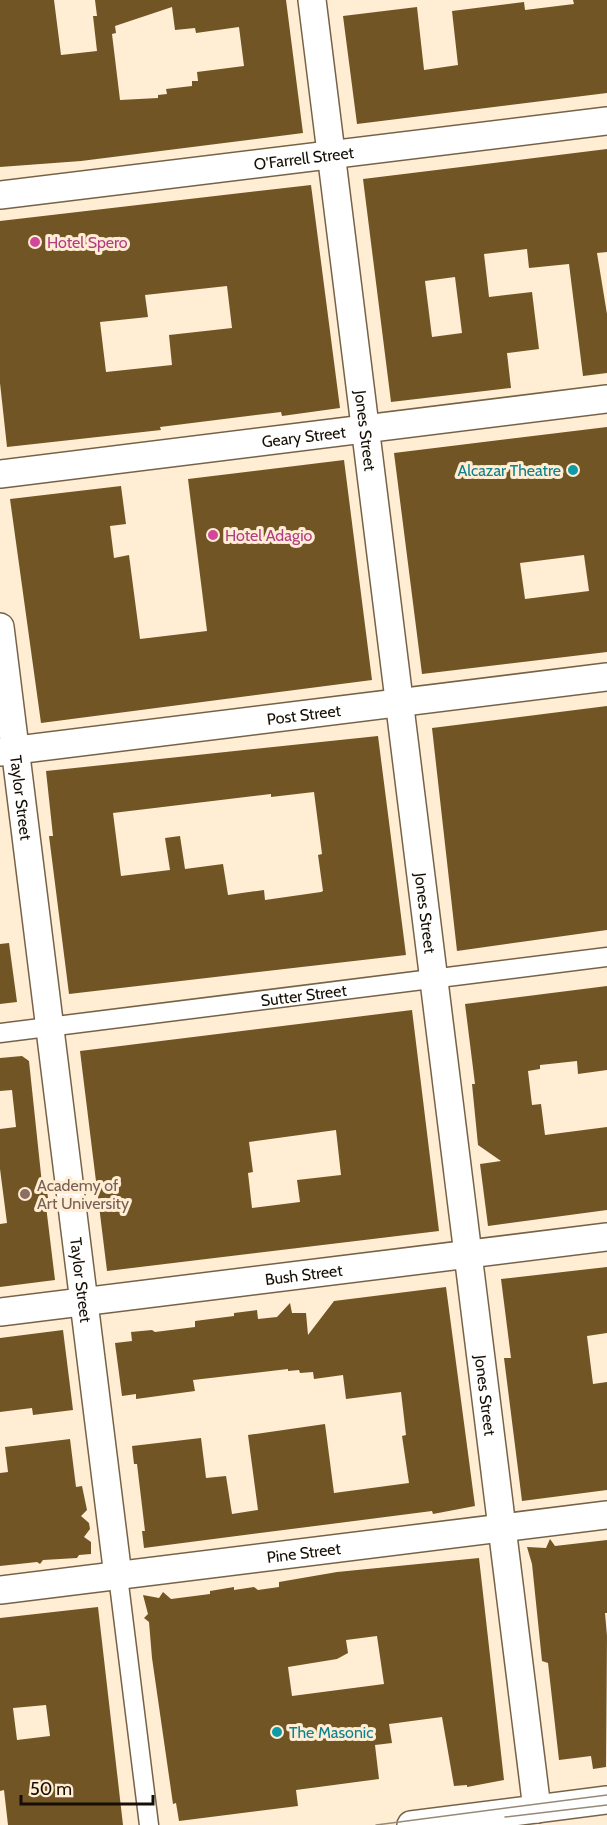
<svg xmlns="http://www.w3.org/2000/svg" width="607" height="1825" viewBox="0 0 607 1825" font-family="Cabin,sans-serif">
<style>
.building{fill:#725524;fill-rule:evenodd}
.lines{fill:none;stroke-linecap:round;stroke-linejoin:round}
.street-casing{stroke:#766347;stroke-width:21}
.secondary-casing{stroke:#766347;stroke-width:30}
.street{stroke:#fff;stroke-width:18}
.secondary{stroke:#fff;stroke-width:27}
.tram{stroke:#968976;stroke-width:1.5}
.hotel-dot{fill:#d1479c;stroke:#ffedd4;stroke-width:2}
.culture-dot{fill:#0f9aa8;stroke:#ffedd4;stroke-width:2}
.education-dot{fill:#8d6e63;stroke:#ffedd4;stroke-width:2}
.labels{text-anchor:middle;stroke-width:6;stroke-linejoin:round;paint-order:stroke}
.street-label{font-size:16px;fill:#160f05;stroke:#ffedd4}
.hotel-label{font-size:16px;fill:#b23c85;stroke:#ffedd4;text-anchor:start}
.culture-label{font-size:16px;fill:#0d838f;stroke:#ffedd4;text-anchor:end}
.education-label{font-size:16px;fill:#785e54;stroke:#ffedd4;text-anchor:start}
</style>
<rect width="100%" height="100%" fill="#ffedd4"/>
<!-- building -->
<path class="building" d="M0,0H54L61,55L97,51L93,16H97L95,0H286L303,133L81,161L0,167ZM172,7L175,30L195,28L196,33L239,27L244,66L197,72L198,81H192V86L166,89L167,94L158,95V98L120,100L112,34L116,33L115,26Z
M573,0H607V93L357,124L343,16L417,7L424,70L458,65L452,11L524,2L525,10L574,4Z
M607,149V252L597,253L607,314V373L583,376L569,264L529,268L527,249L484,254L489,297L532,292L539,349L507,353L511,388L391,402L363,179ZM455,277L462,333L432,337L425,281Z
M311,185L340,408L282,416L281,412L160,427L161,430L7,447L0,383V221ZM227,286L232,328L169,335L172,365L106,372L100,322L148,317L145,295Z
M607,427V652L422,674L394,453ZM584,555L589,591L525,599L520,563Z
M344,460L372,680L41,723L10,499L121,486L126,524L110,526L114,558L129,555L140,639L207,631L188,479Z
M607,706V930L457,951L432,728Z
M378,736L406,955L69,994L49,836H53L46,771ZM314,792L322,854L318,855L323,891L321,892L265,900L264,890L228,895L223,864L185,869L180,836L165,838L170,870L121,876L113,813L271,794V797Z
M9,943L17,1002L0,1004V944Z
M607,986V1070L578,1074L577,1061L540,1065V1069L528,1071L532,1105L541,1104L545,1135L607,1127V1210L488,1226L480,1164L501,1161L478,1145L472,1084H475L465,1004Z
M412,1010L439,1231L107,1271L80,1051ZM336,1130L341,1175L297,1180L300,1202L252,1208L248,1173L253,1172L249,1142Z
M22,1056L29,1061L42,1184H46L49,1205L46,1206L55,1280L0,1287V1224L7,1223L0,1169V1129L16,1127L12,1090L0,1091V1058Z
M607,1267V1333L587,1336L593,1384L607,1382V1490L522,1501L504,1358H511L501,1279Z
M446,1287L475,1506L433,1514L432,1511L144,1548L142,1531H145L137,1464H134L132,1446L201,1438L206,1478L226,1476L232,1514L258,1510L248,1435L325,1424L334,1493L409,1483L402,1436L406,1435L401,1392L346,1399L343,1375L314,1379L313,1372L300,1373L299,1370L288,1371V1369L193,1380L195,1391L136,1399V1394L122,1396L115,1343L132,1341L131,1332L152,1330L155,1332L195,1327V1321L234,1316V1313L257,1310L258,1319L277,1317L290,1303L292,1313H306L308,1335L334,1301Z
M63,1330L73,1410L33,1415L32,1408L0,1412V1338Z
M70,1439L76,1487L82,1486L87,1510L81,1516L89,1523L90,1529L84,1537L91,1542V1554L79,1555L77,1558L43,1560L40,1564L37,1562L0,1566V1473L8,1472L5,1447Z
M550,1539L555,1546L607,1540V1613H605L607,1636L606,1767L593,1769L591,1756L559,1760L548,1663L542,1661L532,1564L527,1547L546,1548Z
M479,1558L504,1780L467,1787V1785L454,1786L442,1717L389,1724L392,1743L375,1745L379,1779L296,1790L298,1806L179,1821L176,1803L173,1804L152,1658L149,1622L144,1618L148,1614L143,1595L159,1598L163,1592L171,1599L210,1594V1591L234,1587V1590L254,1587L258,1590L279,1587V1582L337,1572ZM377,1636L384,1684L292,1696L288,1667L337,1659L348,1653L346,1640Z
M98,1607L123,1825H8L4,1790L0,1791V1618ZM46,1705L50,1736L17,1740L13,1708Z"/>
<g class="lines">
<!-- street casing -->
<g class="street-casing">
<g id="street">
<path id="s1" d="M0,1033L607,957"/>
<path d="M118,1576L149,1825"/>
</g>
</g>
<!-- secondary casing -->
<g class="secondary-casing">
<g id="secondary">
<path id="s2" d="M312,0L537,1809"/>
<path id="s3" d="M0,195L607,121"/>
<path id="s4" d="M0,474L607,399"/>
<path id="s5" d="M0,627L118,1576"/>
<path id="s6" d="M0,752L607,677"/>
<path id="s7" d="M0,1312L607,1237"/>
<path id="s8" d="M0,1590L607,1515"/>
<path d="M411,1825L607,1800"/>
</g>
</g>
<!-- street -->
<use href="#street" class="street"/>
<!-- secondary -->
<use href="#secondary" class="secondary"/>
<!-- tram -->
<path class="tram" d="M505,1817L607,1805
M376,1825L607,1795"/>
</g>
<!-- markers -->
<g class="hotel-dot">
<circle cx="35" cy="242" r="6"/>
<circle cx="213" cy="535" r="6"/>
</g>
<g class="culture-dot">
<circle cx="573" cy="470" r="6"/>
<circle cx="277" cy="1732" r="6"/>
</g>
<circle class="education-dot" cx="25" cy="1194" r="6"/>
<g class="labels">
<!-- street labels -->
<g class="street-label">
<text dy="6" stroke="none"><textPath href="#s3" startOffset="306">O'Farrell Street</textPath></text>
<text dy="6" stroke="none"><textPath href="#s2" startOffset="434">Jones Street</textPath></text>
<text dy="6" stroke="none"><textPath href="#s4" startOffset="306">Geary Street</textPath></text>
<text dy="6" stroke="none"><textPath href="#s6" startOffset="306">Post Street</textPath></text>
<text dy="6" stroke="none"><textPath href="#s5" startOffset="172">Taylor Street</textPath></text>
<text dy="6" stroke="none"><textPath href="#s2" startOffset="920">Jones Street</textPath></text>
<text dy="6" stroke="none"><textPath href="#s1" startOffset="306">Sutter Street</textPath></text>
<text dy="6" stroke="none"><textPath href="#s7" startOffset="306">Bush Street</textPath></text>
<text dy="6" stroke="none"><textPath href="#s5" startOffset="658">Taylor Street</textPath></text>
<text dy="6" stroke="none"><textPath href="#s2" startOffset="1406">Jones Street</textPath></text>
<text dy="6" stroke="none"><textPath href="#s8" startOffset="306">Pine Street</textPath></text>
</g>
<!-- hotel labels -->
<g class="hotel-label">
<text x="47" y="248">Hotel Spero</text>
<text x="225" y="541">Hotel Adagio</text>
</g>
<!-- culture labels -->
<g class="culture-label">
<text x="561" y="476">Alcazar Theatre</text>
<text x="289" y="1738" text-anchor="start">The Masonic</text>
</g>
<!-- education labels -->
<g class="education-label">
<text x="37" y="1191">Academy of<tspan x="37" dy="18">Art University</tspan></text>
</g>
</g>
<!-- scale -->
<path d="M21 1795v9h132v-9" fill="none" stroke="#160f05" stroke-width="3"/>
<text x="30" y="1795" font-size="18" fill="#160f05" stroke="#ffedd4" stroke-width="4.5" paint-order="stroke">50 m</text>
</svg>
